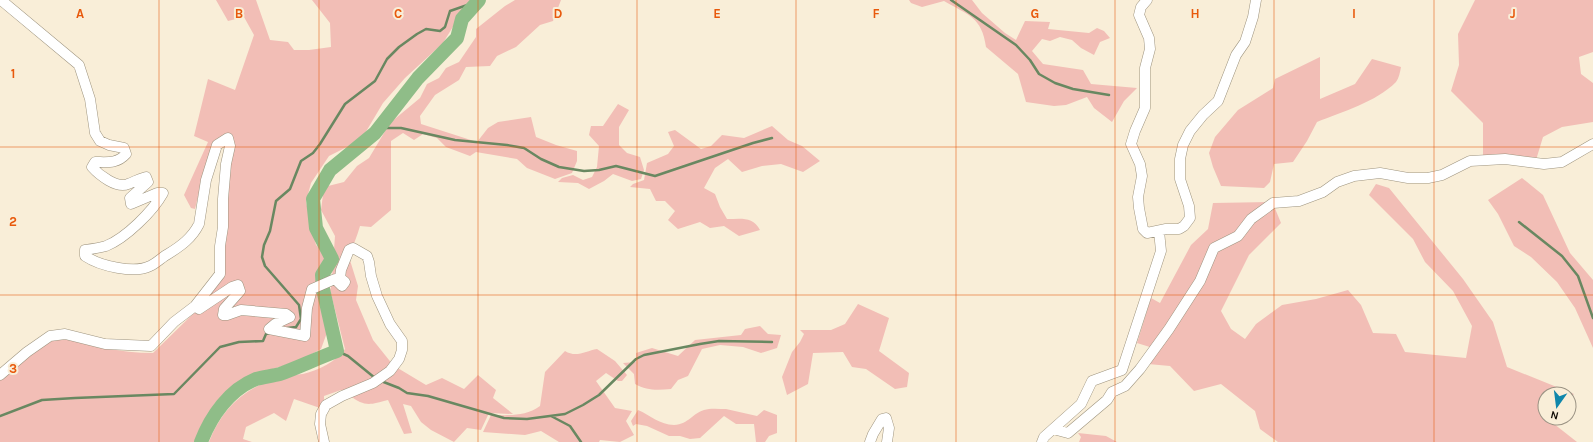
<svg xmlns="http://www.w3.org/2000/svg" width="1593" height="442" viewBox="0 0 1593 442" font-family="Karla,sans-serif">
<style>
.green{fill:#f2beb6}
.lines{fill:none;stroke-linecap:round;stroke-linejoin:round}
.stream{stroke:#698861;stroke-width:2.5}
.river{stroke:#8fbd88;stroke-width:14}
.minor-casing{stroke:#9e947f;stroke-width:11}
.minor{stroke:#fff;stroke-width:10}
.grid{fill:none;stroke:#e8590c;stroke-width:1;stroke-opacity:0.55}
.grid-label{font-size:13px;text-anchor:middle;font-weight:bold;fill:#e8590c;stroke:#f9eed8;stroke-width:4;stroke-linejoin:round;paint-order:stroke}
</style>
<rect width="100%" height="100%" fill="#f9eed8"/>
<!-- green -->
<path class="green" d="M216,0H256L270,40L288,42L294,50H309L331,47L330,23L312,0H479L462,12L443,43L405,78L383,103L361,140L329,156L311,183L306,202L316,245L328,256L319,275L320,284L311,288L304,334L273,329L291,317L225,314L239,282L200,307L222,273L229,136L207,160L195,209L191,208L184,195L208,142L194,136L208,79L235,90L254,35L244,17L228,21Z
M515,0H561L553,21L540,25L516,47L497,56L490,66L466,67L459,80L435,95L420,116L421,124L477,142L488,128L498,122L531,117L536,137L556,145L577,151V161L572,173L555,179L527,168L517,159L476,152L470,156L446,147L437,138L423,134L414,140L403,133L391,141V210L371,227L360,226C354,246 347,263 332,278L335,236L321,210L324,187L344,182L357,166L369,158L390,123L420,98L427,84L439,78L446,68L459,62L476,37V29L505,6Z
M909,0H972L982,13L1005,33L1016,40L1025,21L1050,22L1048,29L1089,33L1097,28L1104,31L1110,38L1100,42L1094,55L1081,48L1072,40L1060,37L1050,41L1042,39L1032,51L1043,64L1083,70L1091,84L1137,88L1124,101L1112,122L1094,108L1087,97L1066,105L1054,106L1026,102L1018,74L986,47C982,17 968,15 944,1L922,7L911,3Z
M1475,0H1593V52L1579,57L1581,74L1593,83V122L1562,127L1543,137L1536,160L1483,155V123L1451,91L1459,65L1458,34Z
M1320,57V99L1355,84L1372,59L1401,67C1400,72 1399,78 1396,82C1376,102 1342,112 1317,122L1307,141L1293,162L1274,164L1270,182L1264,188L1221,186L1213,167L1209,153L1215,137L1238,110L1273,88L1275,79Z
M618,104L629,110L619,127V145L627,153L640,157L644,170L641,179L632,181L613,174L604,181L589,189L578,183L558,182L562,178L573,175L583,180L592,177L597,167L599,146L589,135L591,126H603Z
M772,126L788,140L802,146L820,161L803,172L781,164L762,166L742,172L728,159L715,168L704,188L715,194L720,207L727,219C741,219 753,216 760,230L739,236L724,226L710,228L700,222L678,229L668,220L675,211L665,201H656L650,189L630,187L633,184L644,180L647,163L668,154L674,146L668,132L675,130L701,149L711,146L722,135L744,138Z
M1522,178L1543,195L1570,253L1593,280V348L1575,308L1557,282L1531,257L1514,246L1498,214L1488,200Z
M1376,184L1389,188L1463,279L1493,322L1507,367L1574,394L1569,399V394H1545V418H1551L1549,420L1577,442H1278L1260,429L1255,411L1221,384L1194,391L1170,366L1148,364L1216,249L1274,206L1281,223L1249,255L1221,311L1231,329L1245,339L1256,324L1282,305L1316,299L1348,290L1361,305L1373,333L1396,334L1405,352L1466,358L1472,326L1453,291L1425,262L1413,239L1369,195Z
M1270,202L1236,234L1211,247L1197,282L1153,348L1137,343L1151,298L1160,303L1191,245L1208,229L1213,203Z
M349,257L358,286L356,300L373,340L393,365L388,371L347,391L341,390L324,396V404L320,408L294,399L286,421L274,413L246,427L243,439L252,442H209C222,408 246,386 282,377C289,375 296,375 303,374C317,371 337,361 345,349L330,290L332,284L342,277Z
M237,287L228,304L233,313L285,315L274,323L306,337L313,293L321,289L329,327L321,349L299,361L253,375L236,385L215,403L198,442H0V380C12,370 38,345 52,341C69,336 87,344 104,348C120,351 137,353 153,353L197,310Z
M858,304L889,318L879,351L909,373L907,387L895,389L866,369L852,367L843,352L813,353L808,384L787,395L782,377L792,352L800,342L804,334L800,330H831L845,324Z
M760,326L768,334L781,335L777,348L761,353L743,347L720,345L702,349L688,376L678,380L671,389C658,390 647,391 635,384L634,374L623,363L636,362V353L652,348L678,356L695,340L741,335L745,329Z
M597,349L615,361L627,375L622,381H618L606,373L596,381L615,408L632,411L626,421L634,435L620,442L600,440L599,442H559L541,431L525,435L483,432L491,415C508,415 525,417 540,406L545,372L565,351C576,358 586,351 597,349Z
M396,367L426,385L442,378L464,389L478,375L496,390L493,398L513,414L489,413L481,430L467,428L454,442L431,430L421,422L411,406L403,404L412,433L404,434L388,400C369,405 365,407 349,395Z
M726,409L757,416L764,410L777,415V433L769,436L765,442H756L754,424H736L724,416L700,438L690,439L680,436H669L647,426L636,424L633,426L631,421L638,410C650,415 660,425 674,425C689,424 693,413 704,410C710,408 719,409 726,409Z
M1078,433L1106,436L1117,442H1079L1081,437Z"/>
<g class="lines">
<!-- stream -->
<path class="stream" d="M951,0L1016,45L1030,60L1039,74L1055,83L1073,89L1109,95
M379,128H401L455,140L507,145L524,148L541,159L559,167L584,171L599,170L616,166L655,176L753,143L772,138
M1519,222L1562,256L1578,276L1593,318
M287,328L296,327L301,319L299,305L265,266L262,257L264,245L270,231L276,201L290,189L301,161L313,153L320,144L345,104L375,81L387,59L399,47L417,34L426,29L440,31L445,27L450,11L476,2
M337,351L348,356L375,378
M381,381L399,388L407,393L428,396L504,418L527,419L565,414L583,405L599,395L636,359L644,355L700,344L719,341L772,342
M0,416L42,400L75,398L174,394L220,347L239,342L263,341L266,334L271,333
M551,416L570,426L581,442"/>
<!-- river -->
<path class="river" d="M201,442C211,416 229,390 256,379C263,377 272,376 280,374C299,367 318,358 337,351L323,289L322,275L332,259L316,228L313,199L330,170L375,133L418,78L457,38L462,19L479,0"/>
<!-- minor casing -->
<g class="minor-casing">
<path id="minor" d="M1147,0L1141,7L1139,15L1149,38L1150,49L1145,68V108L1135,131L1131,144L1140,164L1142,176L1138,197L1139,208L1143,229L1147,233L1166,229H1179L1184,226L1190,218L1189,206L1180,179V159L1183,145L1190,131L1203,115L1218,101L1236,55L1245,42L1253,17L1256,0
M195,306L199,309L232,287L238,285L240,291L224,309L223,315H227L241,310L286,314L290,317L275,324L269,329L305,336L307,308L312,289L335,279L342,286L345,282L340,278L341,270L349,250L353,248L367,256L369,262L371,276L377,296L390,324L402,341V350L399,359L390,371L373,383L342,396L326,405L321,414L320,424L324,442
M0,375L27,352L50,336L65,334L105,344L151,346L174,322L195,306L220,274V246L223,227V199L226,164L230,146L228,138L217,145L206,180L199,224C192,238 181,246 168,254C162,257 157,263 150,266C134,274 100,266 85,256V250C92,249 99,248 106,246C126,238 153,211 163,193H157L131,204L130,198L148,182L146,177C138,179 136,181 128,184C117,189 99,175 92,167L95,162C107,162 117,164 126,154L124,148L109,145L100,141L95,133L90,99L79,65L1,0
M1053,429L1068,433L1107,400L1112,392L1125,386L1140,369L1169,329L1200,281L1214,248L1238,236L1251,219L1273,203L1299,201L1323,192L1337,182L1354,176L1380,173L1408,178H1428L1442,175L1470,161L1505,159L1544,164L1562,162L1593,144
M870,442L873,434L882,419L886,418L889,428L887,442
M1042,442L1044,437L1081,404L1092,381L1122,370L1161,251L1159,231"/>
</g>
<!-- minor -->
<use href="#minor" class="minor"/>
</g>
<!-- grid -->
<path class="grid" d="M159,0V442M319,0V442M478,0V442M637,0V442M796,0V442M956,0V442M1115,0V442M1274,0V442M1434,0V442M0,147H1593M0,295H1593"/>
<g class="grid-label">
<text x="80" y="18">A</text>
<text x="239" y="18">B</text>
<text x="398" y="18">C</text>
<text x="558" y="18">D</text>
<text x="717" y="18">E</text>
<text x="876" y="18">F</text>
<text x="1035" y="18">G</text>
<text x="1195" y="18">H</text>
<text x="1354" y="18">I</text>
<text x="1513" y="18">J</text>
<text x="13" y="78">1</text>
<text x="13" y="226">2</text>
<text x="13" y="373">3</text>
</g>
<!-- north arrow -->
<g transform="translate(1557 406) rotate(194)"><circle r="19" fill="#f9eed8" stroke="#9b9384"/>
<path d="M0-3L7 15L0 10L-7 15Z" fill="#1087ab"/>
<text y="-6" font-size="11" font-weight="bold" text-anchor="middle" fill="#0f0b05">N</text>
</g>
</svg>
